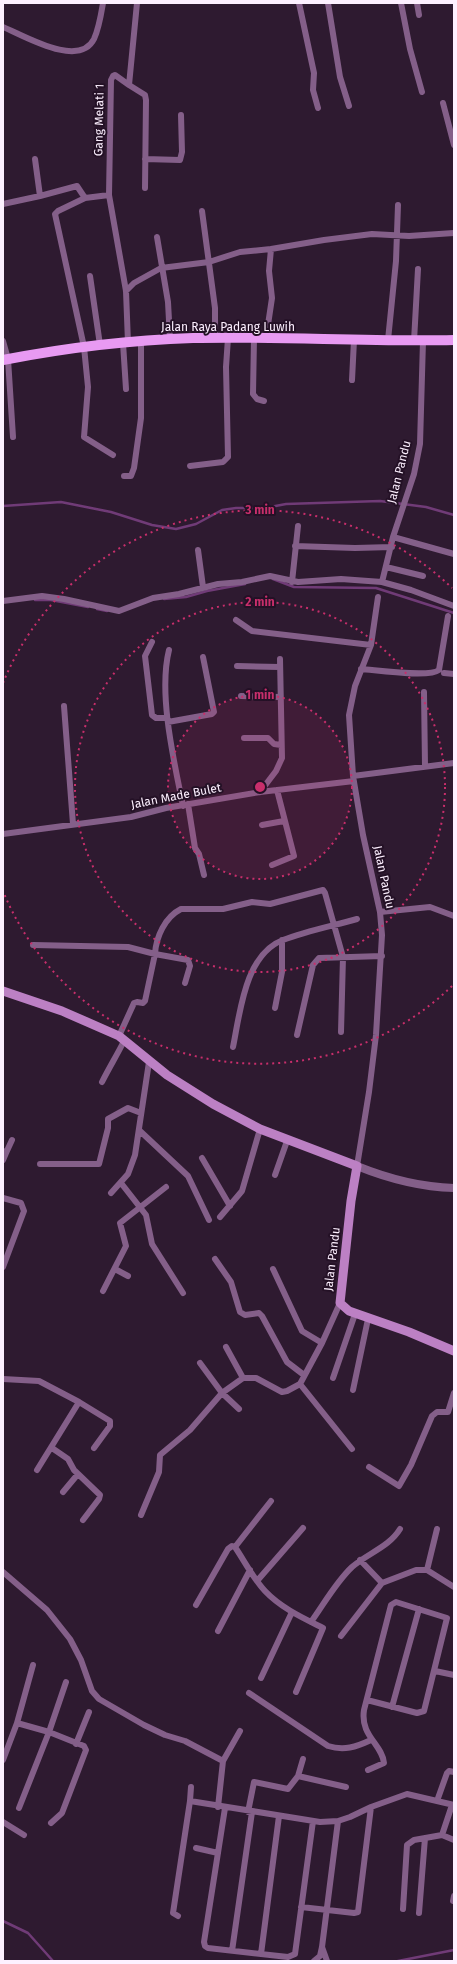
<svg xmlns="http://www.w3.org/2000/svg" width="457" height="1964" viewBox="0 0 457 1964" font-family="'Fira Sans',sans-serif">
<style>
.lines{fill:none;stroke-linecap:round;stroke-linejoin:round}
.stream{stroke:#703b77;stroke-width:2.5}
.minor{stroke:#845f89;stroke-width:6}
.tertiary{stroke:#845f89;stroke-width:8}
.secondary{stroke:#bc80c4;stroke-width:9}
.primary{stroke:#e89af2;stroke-width:10}
.ring{fill:none;stroke:#c82e6b;stroke-width:2;stroke-dasharray:2 4}
.labels{text-anchor:middle;stroke-width:4;stroke-linejoin:round;paint-order:stroke}
.street-label{font-size:12px;fill:#fdf0ff;stroke:#241126}
.centre{fill:#c82e6b;stroke:#241126;stroke-width:2}
.ring-label{font-size:12px;text-anchor:middle;font-weight:bold;fill:#c82e6b;stroke:#241126;stroke-width:4;stroke-linejoin:round;paint-order:stroke}
</style>
<rect width="100%" height="100%" fill="#2e1a30"/>
<g class="lines">
<!-- stream -->
<path class="stream" d="M3,506L61,502L111,512L152,525L176,529L196,524L222,510L236,508H265L286,504L380,501L426,507L454,515
M273,579L294,587L376,588L454,613
M164,599L186,597L207,591L245,584
M35,600H51L88,607
M97,609L107,611
M3,1921L28,1933L53,1961
M398,1961L454,1950"/>
<!-- minor -->
<path class="minor" d="M299,3L314,73L313,90L318,108
M328,3L340,77L349,106
M401,3L410,49L422,92
M417,3L419,15
M3,27C23,35 79,69 94,39C99,28 101,15 103,3
M129,85L145,95L146,100L145,188
M443,103L454,145
M35,159L40,196L77,186L85,198
M145,159L180,160L182,152L181,115
M109,195L85,198L58,211L55,214L84,347L88,387L84,437L113,455
M3,204L40,196
M202,211L215,308V338
M157,237L168,302L170,339
M271,249L324,240L372,234L409,236L454,233
M90,276L100,345
M126,291L134,283L161,268L209,262L240,252L271,249L269,271L272,298L266,338
M254,338L253,394L257,399L264,401
M388,340L396,261L398,205
M3,341L8,359L13,437
M414,341L418,269
M123,343L126,389
M128,343L126,291L109,195L111,80L113,76L115,75L129,85L137,3
M352,380L354,340
M190,466L223,462L228,457L226,367L228,338
M124,476H131L134,468L141,418V341
M393,537L454,554
M295,546L355,548L392,547
M198,550L203,587
M386,567L423,576
M292,582L298,526
M382,582L393,537L414,474L420,444L423,341
M3,601L42,596L64,599L119,611L153,598L179,594L218,584L242,582L270,576L298,582L341,579L382,582L411,590L454,606
M236,620L252,631L371,645
M152,642L145,656L152,715L156,718H167
M169,650C158,694 174,761 183,806
M237,666L280,667
M361,669C376,670 429,678 439,670L448,616
M444,673L454,674
M424,692L425,766
M241,696L280,697
M64,706L73,824
M168,722L212,714L214,712L203,657
M244,738H268L274,744L281,745
M353,776L454,763
M260,792L276,771L282,758L280,659
M188,804L195,848L199,854L204,875
M262,825L284,821
M3,834L131,817L166,808L260,792L354,781
M272,865L294,856L277,790
M380,912L430,907L454,916
M33,945L128,947L155,954L145,1001L143,1003L137,1002L134,1003L119,1036
M185,983L190,966L188,960L155,954C156,937 165,917 181,909H223L252,902L270,904L323,890L325,893L343,957L341,1032
M275,1008L282,972V940
M297,1035L313,965L319,958L382,956
M233,1047C240,1013 245,954 283,940C306,931 332,926 357,919
M102,1082C109,1068 117,1055 124,1041
M140,1131L188,1176L209,1220
M3,1151L6,1153L3,1160
M6,1153L12,1140
M202,1158L230,1206
M40,1164H99L108,1128V1119L128,1108L141,1113
M357,1166L369,1092L376,1035L382,935L380,912L363,835L353,776L349,715L355,686L371,645L378,597
M275,1175L287,1141
M121,1183L146,1215L152,1244L183,1293
M111,1193L128,1174L135,1155L149,1062
M3,1198L21,1203L24,1211L3,1267
M220,1217L242,1191L260,1129
M215,1259L231,1282L240,1312L245,1315L259,1313L262,1316L287,1362L304,1375
M115,1269L128,1276
M273,1269L302,1331L322,1343
M103,1291L126,1246L120,1223L166,1187
M226,1347L243,1378
M200,1363L222,1393L239,1409
M333,1378L355,1314
M3,1379L39,1381L79,1402L37,1470
M300,1384L352,1449
M353,1390L368,1319
M79,1402L110,1421V1426L94,1448
M52,1448L68,1459L74,1470L100,1495L99,1499L83,1520
M369,1467L399,1486L411,1465L432,1416L437,1412H448L454,1393
M63,1492L78,1474
M141,1515L159,1472L160,1455L190,1430L222,1393L243,1378H256L282,1392L287,1391L300,1384L322,1343L340,1303
M235,1547L271,1501
M360,1560L382,1583
M427,1570L437,1529
M3,1572L47,1610L70,1639L81,1660L92,1691L99,1699L144,1725L165,1735L185,1741L223,1761
M257,1581L303,1528
M382,1583L416,1570H427L454,1587
M196,1605L228,1549L232,1546L235,1547C245,1562 253,1578 265,1591C281,1608 303,1618 323,1628L296,1692
M311,1622C324,1604 336,1582 352,1567C368,1553 389,1547 400,1529
M218,1631L250,1570
M341,1636L382,1583
M435,1671L454,1675
M261,1678L292,1612
M249,1693L328,1746C344,1751 356,1747 371,1740
M367,1700L417,1713L424,1711L447,1618L396,1602L391,1605L364,1710C360,1736 382,1744 384,1763L368,1770
M392,1707L419,1609
M17,1723L49,1732L84,1746L86,1750L62,1813L51,1823
M76,1744L89,1712
M3,1760L17,1723L33,1665
M298,1776L346,1787
M191,1787L190,1801L320,1822L338,1821L350,1817L371,1807L407,1794L454,1805
M437,1801L447,1773L449,1771L454,1772
M218,1807L223,1761L240,1731
M19,1808L49,1732L66,1682
M225,1808L204,1942L205,1946L208,1948L288,1957L295,1954L313,1821
M248,1812L254,1782L288,1789L298,1776L303,1759
M3,1822L24,1835
M442,1835L454,1840
M196,1848L218,1853
M453,1901L454,1896
M301,1907L354,1913L358,1912L371,1807
M403,1909L407,1845L414,1840L442,1835L452,1805
M419,1913L425,1838
M178,1916L173,1913L190,1801
M322,1947L327,1961
M232,1951L252,1812
M261,1954L279,1816
M314,1961L320,1956L322,1947L338,1821"/>
<!-- tertiary -->
<path class="tertiary" d="M357,1166C389,1179 419,1187 454,1188"/>
<!-- secondary -->
<path class="secondary" d="M3,991L62,1011L119,1036L167,1075L213,1104L260,1129L357,1166L351,1201L340,1303L349,1311L409,1332L454,1351"/>
<!-- primary -->
<path class="primary" d="M3,360C65,348 129,340 193,338C280,336 367,342 454,340"/>
</g>
<!-- distance rings -->
<circle cx="260" cy="787" r="92" fill="#c82e6b" fill-opacity=".12"/>
<g class="ring">
<circle cx="260" cy="787" r="92"/>
<circle cx="260" cy="787" r="185"/>
<path d="M452 986A277 277 0 0 1 3 891M3 683A277 277 0 0 1 452 588"/>
</g>
<g class="labels">
<!-- street labels -->
<g class="street-label">
<text transform="translate(99 120) rotate(-89)" y="4">Gang Melati 1</text>
<text x="228" y="331">Jalan Raya Padang Luwih</text>
<text transform="translate(399 472) rotate(-76)" y="4">Jalan Pandu</text>
<text transform="translate(176 796) rotate(-11)" y="4">Jalan Made Bulet</text>
<text transform="translate(384 877) rotate(78)" y="4">Jalan Pandu</text>
<text transform="translate(332 1259) rotate(-83)" y="4">Jalan Pandu</text>
</g>
</g>
<circle cx="260" cy="787" r="6" class="centre"/>
<g class="ring-label">
<text x="260" y="514">3 min</text>
<text x="260" y="606">2 min</text>
<text x="260" y="699">1 min</text>
</g>
<!-- border -->
<rect width="457" height="1964" fill="none" stroke="#fdf0ff" stroke-width="8"/>
</svg>
